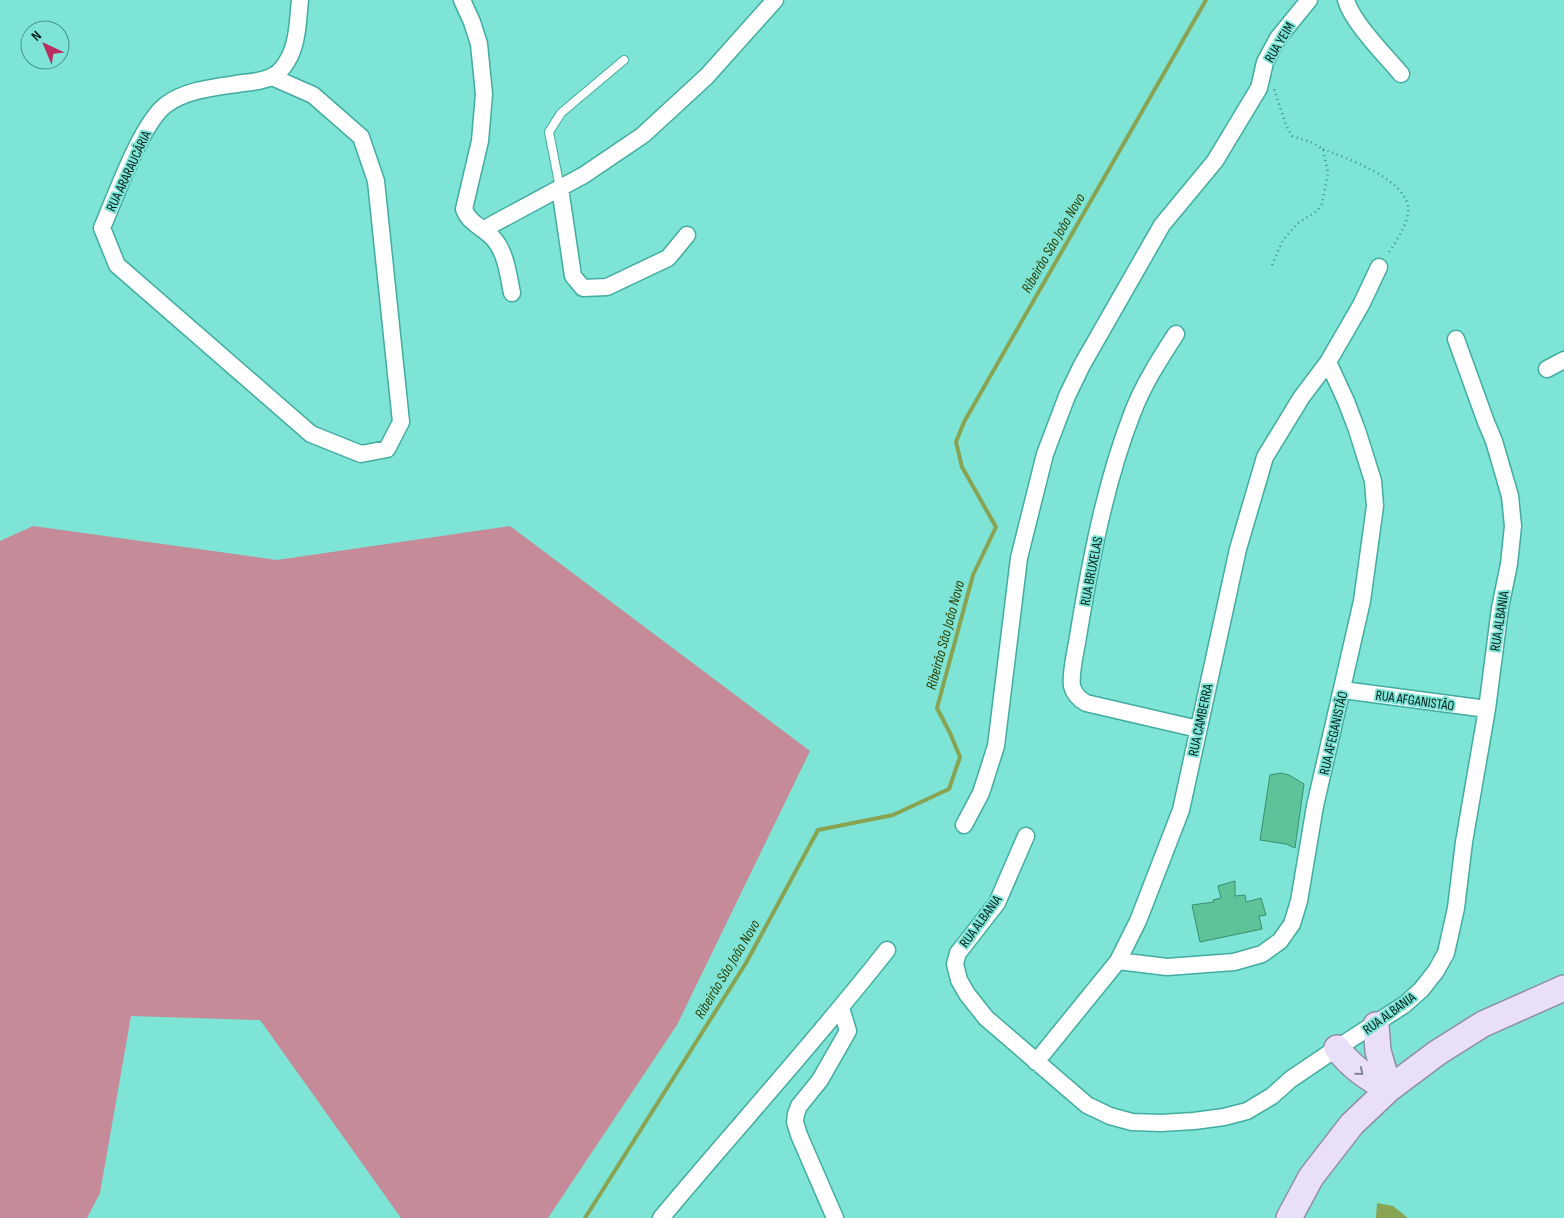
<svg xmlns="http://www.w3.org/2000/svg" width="1564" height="1218" viewBox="0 0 1564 1218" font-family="'Sofia Sans Condensed',sans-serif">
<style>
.green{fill:#c68b98}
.water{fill:#88a352}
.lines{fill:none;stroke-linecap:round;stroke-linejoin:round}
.stream{stroke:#88a352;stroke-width:4}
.building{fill:#5fc39a;stroke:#398f6d}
.lane-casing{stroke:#42aca0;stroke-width:10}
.street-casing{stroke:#42aca0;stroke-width:19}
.primary-casing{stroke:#8f8da8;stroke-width:28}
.path{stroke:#478f85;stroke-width:2.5;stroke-dasharray:1 4;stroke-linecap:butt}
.lane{stroke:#fff;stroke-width:8}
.street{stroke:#fff;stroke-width:16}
.primary{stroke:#eadff9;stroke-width:25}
.oneway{stroke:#818894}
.labels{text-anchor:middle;stroke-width:4;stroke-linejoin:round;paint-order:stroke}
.street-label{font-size:14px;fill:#001d19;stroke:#7de4d6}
.water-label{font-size:15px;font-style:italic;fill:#2f3f00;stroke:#7de4d6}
</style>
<rect width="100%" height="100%" fill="#7de4d6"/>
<!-- green -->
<path class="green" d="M33,526L277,560L510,526L810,751L677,1025L548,1218H401L260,1020L131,1016L100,1193L87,1218H0V541Z"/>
<!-- water -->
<path class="water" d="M1377,1203L1393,1206L1408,1218H1376Z"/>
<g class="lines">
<!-- stream -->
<path class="stream" d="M585,1218L746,963L818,830L893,815L949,789L960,757L950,733L937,708L973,575L996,527L962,467L956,442L964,422L1206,0"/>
</g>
<!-- building -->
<path class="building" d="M1281,773L1289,775L1304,784L1295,848L1286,844L1260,840L1270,775Z
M1235,881V896L1245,895L1246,902L1261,898L1266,915L1259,916L1262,929L1200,942L1192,905L1214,902L1213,900L1221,898L1218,886Z"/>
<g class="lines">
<!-- lane casing -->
<g class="lane-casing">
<path id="lane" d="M560,188L549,132L561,113L624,60"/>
</g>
<!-- street casing -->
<g class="street-casing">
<path id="street" d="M462,0L472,22L479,44L484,94L480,141L464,209C469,223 482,227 492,237C506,251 508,274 512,293
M1346,0C1352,22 1385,55 1401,74
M272,77L313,95L361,137L376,181L401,422L387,449L361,454L311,434L117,265L102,228C115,198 142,121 167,104C188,89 218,87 243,83C253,82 264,81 273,76C281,72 286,64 290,56C298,39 298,18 300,0
M560,188L573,276L583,288L607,287L668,258L687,235
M484,229L584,175L643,135L707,76L775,0
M1176,334C1159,360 1143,385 1132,414C1105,484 1090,563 1078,637C1076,650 1070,673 1072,686C1074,694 1079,699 1086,703L1198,729
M1547,369L1564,360
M1343,690L1487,709
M964,825L981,793L996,746L1019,558L1045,454L1067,396L1082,365L1162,225L1215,161L1259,88L1265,62L1278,38L1309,0
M1026,836L997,903L958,953L955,964L959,980L967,994L986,1018L1087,1105L1110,1116L1132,1122L1161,1123L1194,1121L1224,1117L1247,1111L1272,1096L1291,1079L1337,1048L1404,1005L1421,990L1436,971L1446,953L1456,908L1464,842L1487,709L1500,608L1509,564L1513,526L1510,496L1494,441L1486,422L1456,339
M1118,961L1167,967L1234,962L1262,954L1280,941L1292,924L1299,901L1315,806L1362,601L1375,506L1373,481L1357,430L1346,401L1328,362
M1036,1062L1118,961L1138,921L1181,810L1238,549L1265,457L1301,398L1328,362L1361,305L1379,267
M661,1218C736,1128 815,1042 887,950
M835,1218L799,1135L795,1122L796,1114L799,1106L820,1080L848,1031L841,1008"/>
</g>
<!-- primary casing -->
<g class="primary-casing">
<path id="primary" d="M1376,1025L1378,1051L1389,1089
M1337,1048C1351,1067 1368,1079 1389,1089
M1289,1218L1311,1177L1352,1124L1389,1089L1437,1053L1483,1024L1564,988"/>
</g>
<!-- path -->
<path class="path" d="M1323,149C1345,158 1414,181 1408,214C1405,229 1395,243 1387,255
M1272,265L1283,240L1298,223L1317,211L1322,204L1328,173L1323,149L1311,142L1292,136L1286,125L1274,89"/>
<!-- lane -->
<use href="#lane" class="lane"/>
<!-- street -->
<use href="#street" class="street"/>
<!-- primary -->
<use href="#primary" class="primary"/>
</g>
<!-- one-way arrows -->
<defs><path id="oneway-chevron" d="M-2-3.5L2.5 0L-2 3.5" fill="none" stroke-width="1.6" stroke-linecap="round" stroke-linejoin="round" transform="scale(1.25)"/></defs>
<use class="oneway" href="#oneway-chevron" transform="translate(1360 1072) rotate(40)"/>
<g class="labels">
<!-- street labels -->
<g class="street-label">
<text transform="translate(1279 42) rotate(-59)" y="5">RUA YEIM</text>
<text transform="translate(128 171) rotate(-65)" y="5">RUA ARARAUCÁRIA</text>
<text transform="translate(1091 571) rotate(-79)" y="5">RUA BRUXELAS</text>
<text transform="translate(1499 621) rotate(-81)" y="5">RUA ALBANIA</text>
<text transform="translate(1415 700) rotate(8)" y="5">RUA AFGANISTÃO</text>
<text transform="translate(1200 720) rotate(-78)" y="5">RUA CAMBERRA</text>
<text transform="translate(1333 733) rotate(-77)" y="5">RUA AFEGANISTÃO</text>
<text transform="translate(980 921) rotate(-54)" y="5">RUA ALBANIA</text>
<text transform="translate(1389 1013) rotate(-36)" y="5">RUA ALBANIA</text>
</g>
<!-- water labels -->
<g class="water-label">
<text transform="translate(1053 243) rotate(-60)" y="5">Ribeirão São João Novo</text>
<text transform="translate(945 635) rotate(-75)" y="5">Ribeirão São João Novo</text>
<text transform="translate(727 969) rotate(-59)" y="5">Ribeirão São João Novo</text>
</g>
</g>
<!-- north arrow -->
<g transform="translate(45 45) rotate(316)"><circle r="24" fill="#7de4d6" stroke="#4b948a"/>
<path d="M0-4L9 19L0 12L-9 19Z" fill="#bb2d60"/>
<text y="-8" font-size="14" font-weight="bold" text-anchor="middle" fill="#001d19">N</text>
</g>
</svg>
